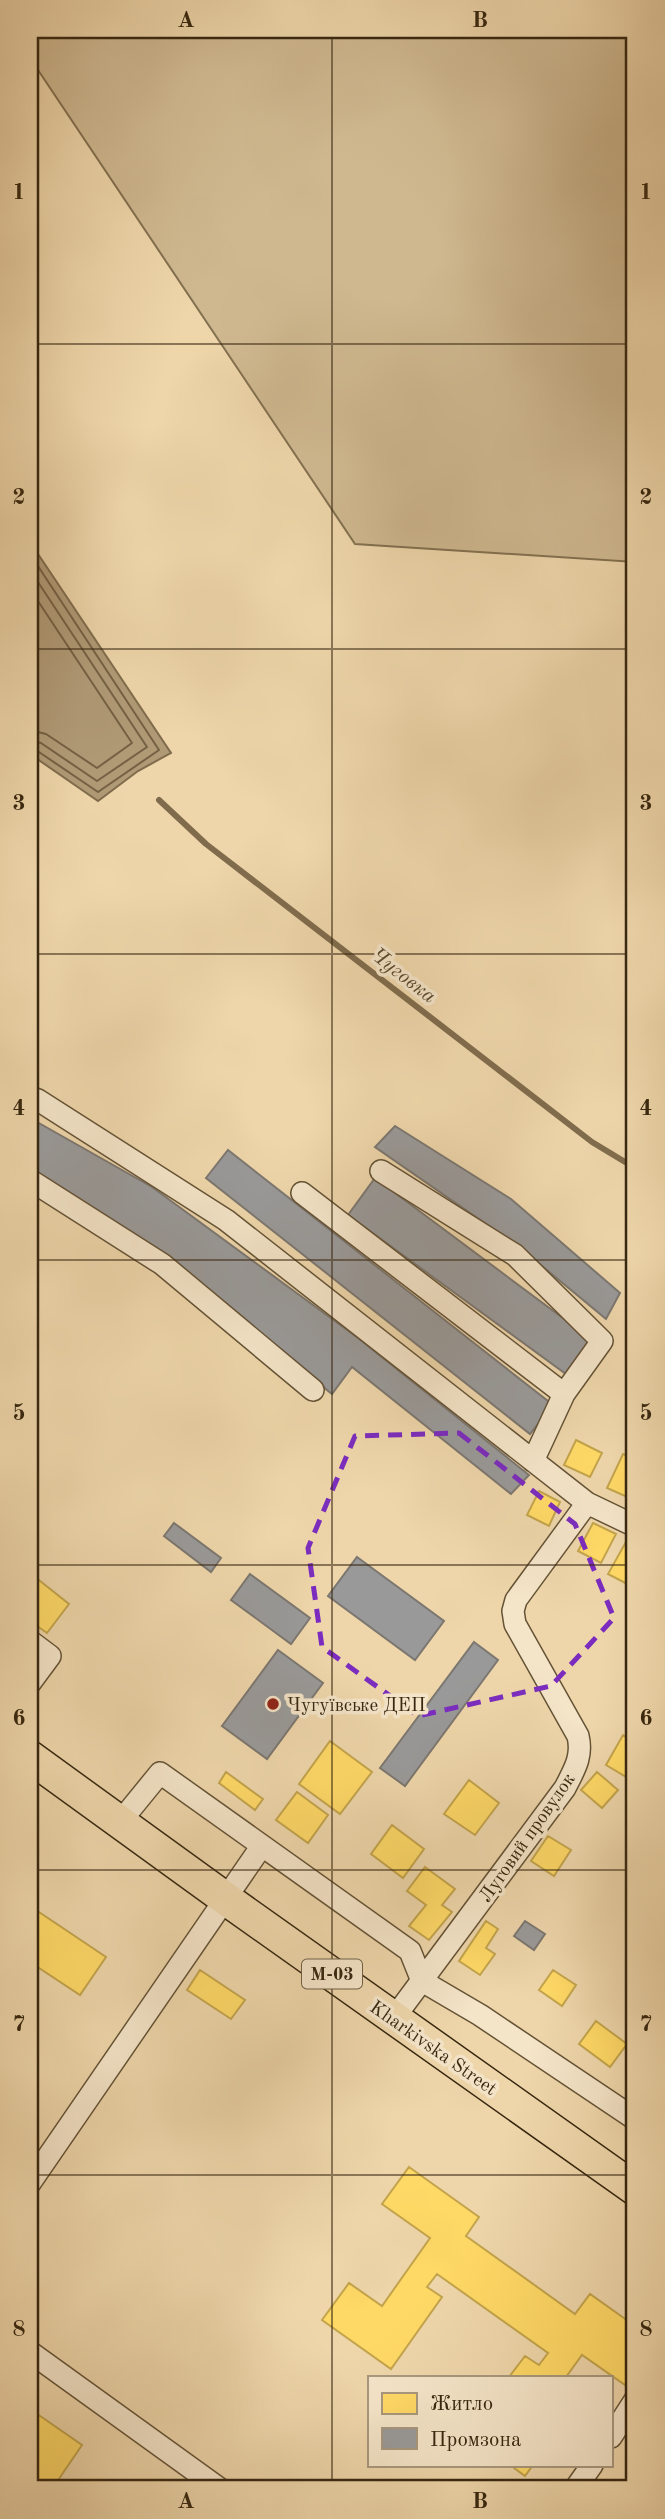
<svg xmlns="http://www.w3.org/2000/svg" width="665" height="2519" viewBox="0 0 665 2519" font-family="'Old Standard TT',serif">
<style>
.green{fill:#cfb890;stroke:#837050;stroke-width:2}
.water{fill:#b09a76;stroke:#806c4d;stroke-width:2}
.homes{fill:#ffd966;stroke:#c3a44c;stroke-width:2}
.industry{fill:#999;stroke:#7c7770;stroke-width:2}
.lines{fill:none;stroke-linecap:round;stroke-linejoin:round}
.shore{stroke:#746043;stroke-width:2}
.stream{stroke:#806c4d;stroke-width:6}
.minor-casing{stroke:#655336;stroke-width:24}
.highway-casing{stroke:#372710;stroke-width:35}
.minor{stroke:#f4e4c8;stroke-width:21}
.highway{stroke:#eed6aa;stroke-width:32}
.marked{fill:none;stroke:#7b2cbf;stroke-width:5;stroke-dasharray:14 9;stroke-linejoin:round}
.grid{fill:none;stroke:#372710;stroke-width:2;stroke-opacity:0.55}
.poi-dot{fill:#8f2418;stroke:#f4e4c8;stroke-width:2.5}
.labels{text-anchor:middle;stroke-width:7;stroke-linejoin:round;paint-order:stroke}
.shield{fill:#f4e4c8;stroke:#706047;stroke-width:2}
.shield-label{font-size:18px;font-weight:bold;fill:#372710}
.poi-label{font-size:19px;fill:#372710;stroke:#f4e4c8;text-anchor:start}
.street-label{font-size:19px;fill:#372710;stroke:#f4e4c8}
.water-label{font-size:21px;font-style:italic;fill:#5b4a2f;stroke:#f4e4c8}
.neatline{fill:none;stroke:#372710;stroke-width:2.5}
.grid-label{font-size:23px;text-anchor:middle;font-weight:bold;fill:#372710}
</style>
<rect width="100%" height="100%" fill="#eed6aa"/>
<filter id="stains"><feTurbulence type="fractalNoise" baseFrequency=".00286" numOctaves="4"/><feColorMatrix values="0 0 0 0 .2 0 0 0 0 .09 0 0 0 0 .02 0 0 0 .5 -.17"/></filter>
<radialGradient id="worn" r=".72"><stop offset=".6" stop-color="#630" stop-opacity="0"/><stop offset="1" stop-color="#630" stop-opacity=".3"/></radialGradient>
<!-- green -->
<path class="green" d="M30,30H635V562L355,544L30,58Z"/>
<!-- water -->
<path class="water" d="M30,542L171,753L138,771L98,801L30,754Z"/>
<!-- homes -->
<path class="homes" d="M576,1440L602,1453L590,1477L564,1465Z
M623,1454L635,1459L634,1500L607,1488Z
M539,1491L560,1502L549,1526L527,1515Z
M593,1523L616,1534L601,1563L578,1551Z
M627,1540L635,1544V1588L608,1574Z
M30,1573L69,1604L47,1633L30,1621Z
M623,1735L635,1742V1765L628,1778L606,1765Z
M330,1741L372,1772L340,1814L299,1784Z
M226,1772L263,1799L255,1810L219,1783Z
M597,1772L618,1790L602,1808L581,1790Z
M469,1780L499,1803L475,1835L444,1814Z
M297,1792L328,1815L308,1843L276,1820Z
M392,1825L424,1849L403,1878L371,1854Z
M548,1836L571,1850L554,1876L531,1861Z
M425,1867L455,1889L442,1905L452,1912L429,1940L409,1926L426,1905L407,1891Z
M30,1906L106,1957L80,1995L30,1962Z
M486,1921L498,1929L486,1948L495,1954L480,1975L459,1961Z
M200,1970L245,2000L231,2019L187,1990Z
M553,1970L576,1985L562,2006L539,1990Z
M596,2021L627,2044L610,2067L579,2044Z
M409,2167L479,2217L466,2236L575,2314L590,2294L635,2326V2377L628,2387L582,2355L566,2377H509L525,2356L539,2365L548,2353L437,2274L427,2287L442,2297L391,2369L322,2320L349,2283L382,2306L430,2238L382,2204Z
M30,2409L82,2445L52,2489H45L30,2479Z
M510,2465H533L525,2476Z"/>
<!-- industry -->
<path class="industry" d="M30,1118L152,1187L358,1338L529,1475L511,1494L352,1367L332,1394L159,1254L30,1170Z
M395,1126L511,1199L620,1293L606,1319L519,1247L375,1147Z
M228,1150L553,1405L530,1434L206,1178Z
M375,1178L591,1339L570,1377L348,1215Z
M174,1523L221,1558L211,1572L164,1536Z
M357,1557L444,1621L415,1660L328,1596Z
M250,1574L310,1618L291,1644L231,1600Z
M474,1642L498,1660L405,1786L380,1768Z
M278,1650L323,1683L267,1759L222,1726Z
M525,1921L545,1934L534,1950L514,1936Z"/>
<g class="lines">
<!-- shore -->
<path class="shore" d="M30,554L159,750L98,792L36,750L30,749
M30,570L147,747L97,781L41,743L30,740
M30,589L132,743L97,768L46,734L30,730"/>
<!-- stream -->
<path class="stream" d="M159,800L206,844L592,1142L635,1168"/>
<!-- minor casing -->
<g class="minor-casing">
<path id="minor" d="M30,1097L38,1100L226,1220L587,1503L635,1526
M381,1171L515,1255L602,1341L564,1394
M30,1180L162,1264L313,1390
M302,1193L564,1394L533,1461
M30,1641L50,1656L30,1683
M120,1822L160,1773L410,1951L422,1981L480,2015L635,2119
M394,2018L565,1788C574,1770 583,1757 578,1736L515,1624L513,1611L516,1600L587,1503
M30,2183L261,1847
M30,2352L220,2489
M611,2437L635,2400
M575,2489L592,2465"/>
</g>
<!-- highway casing -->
<g class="highway-casing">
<path id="highway" d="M30,1757L226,1899L635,2189"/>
</g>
<!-- minor -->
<use href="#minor" class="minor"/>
<!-- highway -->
<use href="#highway" class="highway"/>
</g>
<!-- marked area -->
<path class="marked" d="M459,1433L575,1524L614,1618L551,1686L418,1716L322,1647L308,1548L355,1436Z"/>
<!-- grid -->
<path class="grid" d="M332,30V2489M30,344H635M30,649H635M30,954H635M30,1260H635M30,1565H635M30,1870H635M30,2175H635"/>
<!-- markers -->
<circle class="poi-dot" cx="273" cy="1704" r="7"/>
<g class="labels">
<!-- shield labels -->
<rect class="shield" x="302" y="1959.5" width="60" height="29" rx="5"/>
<g class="shield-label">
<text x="332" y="1980">М-03</text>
</g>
<!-- poi labels -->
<g class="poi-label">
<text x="287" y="1711">Чугуївське ДЕП</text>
</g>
<!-- street labels -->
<g class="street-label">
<text transform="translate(526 1837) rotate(-55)" y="7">Луговий провулок</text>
<text transform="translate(434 2047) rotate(35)" y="7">Kharkivska Street</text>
</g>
<!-- water labels -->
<g class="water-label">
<text transform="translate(404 975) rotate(38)" y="7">Чуговка</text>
</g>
</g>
<!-- margin -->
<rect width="665" height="2519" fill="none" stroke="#eed6aa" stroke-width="77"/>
<!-- legend -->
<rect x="368" y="2376" width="245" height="91" fill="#f4e4c8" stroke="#a8987e" stroke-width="2"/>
<rect x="382" y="2393" width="35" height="21" fill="#ffd966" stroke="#a8987e" stroke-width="2"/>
<text x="430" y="2410" font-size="21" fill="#372710">Житло</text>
<rect x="382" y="2428" width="35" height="21" fill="#999999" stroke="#a8987e" stroke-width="2"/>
<text x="430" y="2446" font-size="21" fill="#372710">Промзона</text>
<rect x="38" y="38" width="588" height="2442" class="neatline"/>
<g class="grid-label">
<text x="186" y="27">A</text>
<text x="480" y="27">B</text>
<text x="19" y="199">1</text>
<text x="646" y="199">1</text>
<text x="19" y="504">2</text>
<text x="646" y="504">2</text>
<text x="19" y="810">3</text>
<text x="646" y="810">3</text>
<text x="19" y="1115">4</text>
<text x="646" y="1115">4</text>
<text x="19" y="1420">5</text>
<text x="646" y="1420">5</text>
<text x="19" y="1725">6</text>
<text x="646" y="1725">6</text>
<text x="19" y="2031">7</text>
<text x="646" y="2031">7</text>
<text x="19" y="2336">8</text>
<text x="646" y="2336">8</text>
<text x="186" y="2508">A</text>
<text x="480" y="2508">B</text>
</g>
<rect width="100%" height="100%" filter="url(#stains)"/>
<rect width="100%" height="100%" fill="url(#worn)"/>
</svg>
